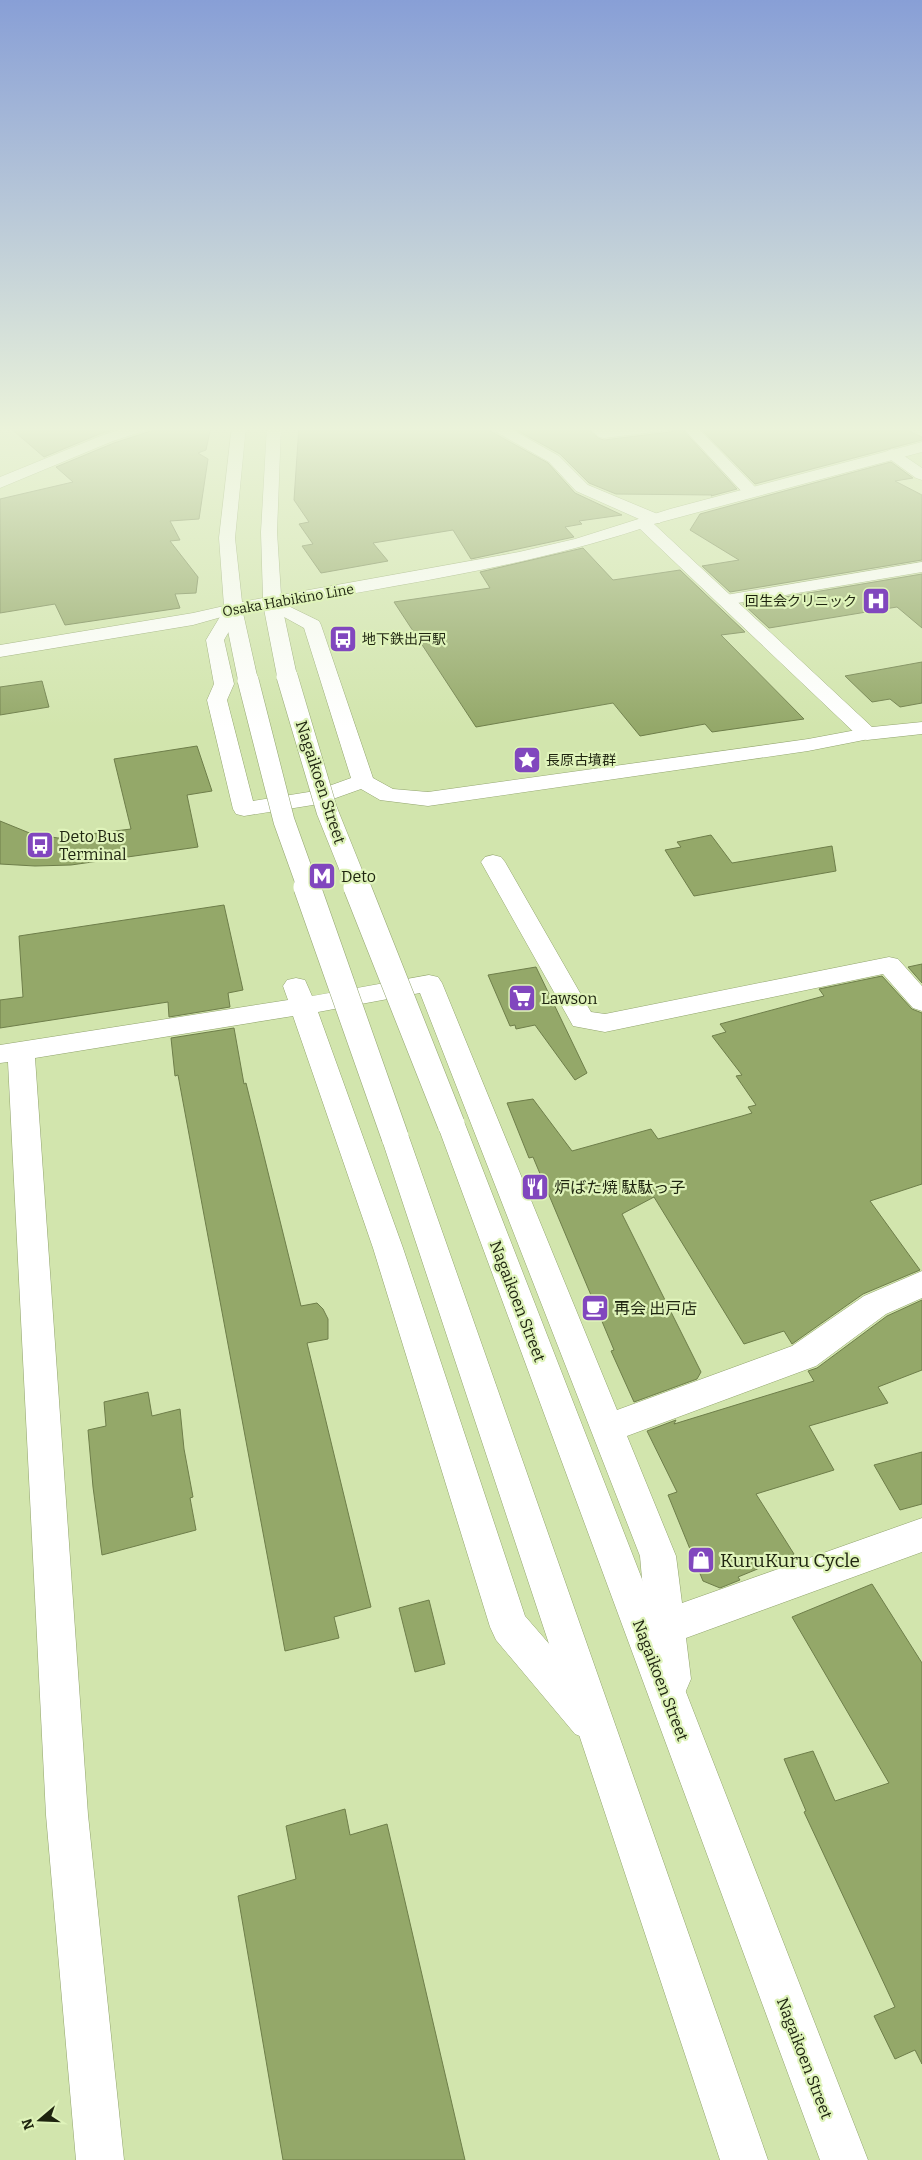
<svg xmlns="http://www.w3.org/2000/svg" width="922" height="2160" viewBox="0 0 922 2160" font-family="Bitter,'Noto Sans JP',serif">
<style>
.building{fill:#94a869;stroke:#6e7e4a}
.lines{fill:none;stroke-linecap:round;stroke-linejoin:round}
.street-casing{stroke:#92a46e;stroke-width:1}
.secondary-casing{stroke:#92a46e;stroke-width:1}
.street{fill:#fff;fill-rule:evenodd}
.secondary{fill:#fff;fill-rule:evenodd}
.secondary-bridge-far1-casing{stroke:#92a46e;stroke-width:22;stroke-linecap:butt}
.secondary-bridge-casing{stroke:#92a46e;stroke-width:28;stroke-linecap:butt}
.secondary-bridge-far1{stroke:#fff;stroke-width:21}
.secondary-bridge{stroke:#fff;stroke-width:27}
.labels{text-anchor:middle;stroke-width:4.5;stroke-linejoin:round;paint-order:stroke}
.far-street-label{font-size:14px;fill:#1e240f;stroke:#dff3ba}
.far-poi-label{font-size:14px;fill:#1e240f;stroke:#dff3ba;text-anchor:start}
.street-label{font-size:16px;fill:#1e240f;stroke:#dff3ba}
.poi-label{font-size:16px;fill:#1e240f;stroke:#dff3ba;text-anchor:start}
.near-poi-label{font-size:19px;fill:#1e240f;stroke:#dff3ba;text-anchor:start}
</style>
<rect width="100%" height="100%" fill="#d2e5ad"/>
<!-- building -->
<path class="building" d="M8,426H127L102,433L44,457Z
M154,426H211L206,450L198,453L208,459L199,519L170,521L180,540L170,541L198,577L196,593L175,594L180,608L65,625L55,604L0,613V499L73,482L56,467L114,443L151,431Z
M299,426H487L490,431L548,463L575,493L622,515L579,521L582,524L565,527L574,537L471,559L453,530L373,543L388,561L321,573L302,546L313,544L299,524L309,522L294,500Z
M509,426H585L598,438L604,440L670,432L677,430L679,426L737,489L711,496L712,495L616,494L589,483L560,454Z
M698,426H898L922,437V440L755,484Z
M891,462L913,478L895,481L922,495V560L730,592L702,566L739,560L690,530L700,514Z
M583,548L613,580L680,570L745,632L721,635L804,719L712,732L705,724L640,736L613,703L476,727L394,602L490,588L480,572Z
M922,574V628L897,607L769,628L743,604Z
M922,662V703L900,707L890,699L872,702L845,676Z
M42,681L49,707L0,715V687Z
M197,746L212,791L187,795L198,847L71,865L35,866L0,864V821L32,834L58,838L131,829L114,759Z
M711,835L732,863L832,846L836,871L694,896L665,850L681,847L677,842Z
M224,905L243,990L228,993L230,1007L169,1017L168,1002L0,1028V1000L23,997L19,936Z
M922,964V983L908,967Z
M536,967L587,1073L575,1080L535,1025L516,1029L515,1025L510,1026L488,975Z
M882,976L912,1009L922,1013V1184L870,1201L920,1270L863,1294L792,1344L784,1331L744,1344L654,1197L622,1214L701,1372L697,1379L634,1402L611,1351L614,1350L533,1157L529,1158L507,1103L533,1099L572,1151L651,1129L658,1139L742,1116L752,1113L748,1107L756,1105L736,1076L742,1075L712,1036L726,1032L720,1024L824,996L819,989Z
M234,1028L244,1084L246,1083L301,1306L317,1303L323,1309L328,1319V1339L307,1343L371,1607L334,1617L339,1638L285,1651L178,1075L175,1076L171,1038Z
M922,1300V1370L878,1387L888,1403L809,1426L834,1470L756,1494L794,1554L738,1577L740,1580L720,1588L703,1581L668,1495L677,1492L647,1431L676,1420L674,1424L814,1381L808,1371L817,1368L887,1316Z
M148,1392L152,1416L180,1409L184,1449L193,1497L190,1498L196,1530L102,1555L93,1487L88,1430L106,1426L104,1402Z
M922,1452V1504L900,1510L874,1465Z
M872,1584L922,1663V2064L915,2050L895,2059L874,2016L895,2007L804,1812L806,1811L784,1759L813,1751L835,1801L889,1783L792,1617Z
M429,1600L445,1664L415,1672L399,1608Z
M345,1809L350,1835L387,1824L465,2160H283L238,1896L296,1879L286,1826Z"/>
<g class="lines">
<!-- street casing -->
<g class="street-casing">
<path id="street" d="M132,426H152L150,429L113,441L0,488V477L103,435Z
M489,426H506L559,456L588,485L660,515L662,519L660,523H648L576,491L549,462L491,429Z
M587,426H603L607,429L637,426H677L675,429L670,430L604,438L599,437Z
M681,426H696L757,489L759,492L757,495H745Z
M892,449L897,451L922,468V480L916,478L887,457L884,454L887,451Z
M922,562V572L726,605L720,604L717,600L720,596L726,595Z
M272,598L319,621L321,625L373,778L393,789L428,792L808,739L867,728L874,730L877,734L874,738L808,751L428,806L380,800L361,789L319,804L244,816L236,814L233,809L207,700L214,684L206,640L227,605L233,604L239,605L242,609L224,640L234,684L227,700L253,801L315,791L351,778L304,628L266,607L263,603L266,599Z
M493,855L501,857L505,862L591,1012L605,1014L889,957L898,959L922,986V1011L913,1008L883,974L605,1032L573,1026L481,862L485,857Z
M429,975L438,977L442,983L617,1410L792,1346L864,1296L922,1271V1298L886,1314L816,1366L627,1436L676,1556L682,1603L922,1518V1552L686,1638L691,1679L685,1693L671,1698L657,1693L651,1679L640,1556L420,993L318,1012L403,1248L525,1616L603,1706L609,1720L603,1734L589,1740L575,1734L496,1640L490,1627L373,1248L293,1016L35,1058L88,1815L124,2160H76L46,1815L8,1062L0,1063V1045L288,1000L283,986L287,980L296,978L305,980L312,996Z"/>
</g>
<!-- secondary casing -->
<g class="secondary-casing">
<path id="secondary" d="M232,426H246L235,538L242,602L263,598L261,532L267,426H281L277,532L281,595L519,552L575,539L670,509L922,442V452L654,524L872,727L922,722V734L867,740L860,738L640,529C524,567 402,584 282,606L297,676L294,680L287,682L280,680L277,676L264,609L243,613L258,680L255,684L248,686L241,684L238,680L225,616L193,625L0,657V645L193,613L224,606L219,538Z
M451,1114L461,1117L465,1124L868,2160H820L437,1124L441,1117Z
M395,1127L405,1130L409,1137L768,2160H720L381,1137L385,1130Z"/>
</g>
<!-- street -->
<use href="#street" class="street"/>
<!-- secondary -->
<use href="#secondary" class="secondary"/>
<!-- secondary-bridge-far1 casing -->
<g class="secondary-bridge-far1-casing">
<path id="secondary-bridge-far1" d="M287,676L327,811L358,888
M248,680L284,821L308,888"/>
</g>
<!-- secondary-bridge casing -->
<g class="secondary-bridge-casing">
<path id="secondary-bridge" d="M307,887L395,1137
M357,887L451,1124"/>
</g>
<!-- secondary-bridge-far1 -->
<use href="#secondary-bridge-far1" class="secondary-bridge-far1"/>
<!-- secondary-bridge -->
<use href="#secondary-bridge" class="secondary-bridge"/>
</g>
<!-- sky -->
<linearGradient id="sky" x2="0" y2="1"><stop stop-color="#889fd6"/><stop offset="0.59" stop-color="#ebf3da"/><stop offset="1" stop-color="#ebf3da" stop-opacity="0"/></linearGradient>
<rect width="922" height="728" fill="url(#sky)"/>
<!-- icons -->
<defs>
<g id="hospital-square" transform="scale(1.4375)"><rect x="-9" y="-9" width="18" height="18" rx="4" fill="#8147be" stroke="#dff3ba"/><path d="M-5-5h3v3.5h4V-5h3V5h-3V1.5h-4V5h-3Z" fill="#fff"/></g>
<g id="bus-square" transform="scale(1.4375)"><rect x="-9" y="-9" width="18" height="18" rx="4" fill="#8147be" stroke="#dff3ba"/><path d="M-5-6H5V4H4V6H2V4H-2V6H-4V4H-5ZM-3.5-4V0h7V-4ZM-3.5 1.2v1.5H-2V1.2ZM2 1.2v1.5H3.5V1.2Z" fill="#fff"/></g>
<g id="sight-square" transform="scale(1.4375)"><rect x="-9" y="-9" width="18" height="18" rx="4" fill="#8147be" stroke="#dff3ba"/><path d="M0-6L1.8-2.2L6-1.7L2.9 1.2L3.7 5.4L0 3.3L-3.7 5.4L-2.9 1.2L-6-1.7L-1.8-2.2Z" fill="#fff"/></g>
<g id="metro-square" transform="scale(1.4375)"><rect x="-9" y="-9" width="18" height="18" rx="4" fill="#8147be" stroke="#dff3ba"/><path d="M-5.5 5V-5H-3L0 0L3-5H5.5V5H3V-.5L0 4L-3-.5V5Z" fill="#fff"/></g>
<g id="supermarket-square" transform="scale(1.4375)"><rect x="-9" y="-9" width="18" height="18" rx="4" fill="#8147be" stroke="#dff3ba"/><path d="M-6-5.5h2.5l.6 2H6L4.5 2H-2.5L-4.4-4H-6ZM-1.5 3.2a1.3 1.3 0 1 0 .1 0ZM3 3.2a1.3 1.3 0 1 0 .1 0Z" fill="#fff"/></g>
<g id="restaurant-square" transform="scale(1.4375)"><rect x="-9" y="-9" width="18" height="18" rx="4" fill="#8147be" stroke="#dff3ba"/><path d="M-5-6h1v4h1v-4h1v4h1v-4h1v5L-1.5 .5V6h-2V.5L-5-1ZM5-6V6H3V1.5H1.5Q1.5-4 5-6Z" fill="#fff"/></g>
<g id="cafe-square" transform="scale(1.4375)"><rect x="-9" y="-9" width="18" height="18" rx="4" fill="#8147be" stroke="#dff3ba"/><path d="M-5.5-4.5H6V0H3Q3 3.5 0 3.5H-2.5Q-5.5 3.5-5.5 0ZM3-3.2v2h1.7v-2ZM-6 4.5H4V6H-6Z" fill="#fff"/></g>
<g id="shop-square" transform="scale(1.4375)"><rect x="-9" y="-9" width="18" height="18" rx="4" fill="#8147be" stroke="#dff3ba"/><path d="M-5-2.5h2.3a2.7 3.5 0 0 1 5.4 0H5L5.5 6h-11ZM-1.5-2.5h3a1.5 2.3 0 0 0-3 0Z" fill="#fff"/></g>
</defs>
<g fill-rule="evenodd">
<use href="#hospital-square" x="876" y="601"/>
<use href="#bus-square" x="343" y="639"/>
<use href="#sight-square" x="527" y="760"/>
<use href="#bus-square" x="40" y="845"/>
<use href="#metro-square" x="322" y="876"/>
<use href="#supermarket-square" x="522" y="998"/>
<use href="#restaurant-square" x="535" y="1187"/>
<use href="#cafe-square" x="595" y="1308"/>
<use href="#shop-square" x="701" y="1560"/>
</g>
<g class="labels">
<!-- far-street labels -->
<g class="far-street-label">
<text transform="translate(288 600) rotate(-10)" y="5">Osaka Habikino Line</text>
</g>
<!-- far-poi labels -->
<g class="far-poi-label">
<text x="857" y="606" text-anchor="end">回生会クリニック</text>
<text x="362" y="644">地下鉄出戸駅</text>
<text x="546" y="765">長原古墳群</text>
</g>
<!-- street labels -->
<g class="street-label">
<text transform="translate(321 782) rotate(72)" y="6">Nagaikoen Street</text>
<text transform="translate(518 1301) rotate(69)" y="6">Nagaikoen Street</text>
<text transform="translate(661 1680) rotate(69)" y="6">Nagaikoen Street</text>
<text transform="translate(805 2058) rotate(69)" y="6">Nagaikoen Street</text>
</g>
<!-- poi labels -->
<g class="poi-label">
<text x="59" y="842">Deto Bus<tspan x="59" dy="18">Terminal</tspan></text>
<text x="341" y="882">Deto</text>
<text x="541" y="1004">Lawson</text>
<text x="554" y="1193">炉ばた焼 駄駄っ子</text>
<text x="614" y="1314">再会 出戸店</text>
</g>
<!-- near-poi labels -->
<g class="near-poi-label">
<text x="720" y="1567">KuruKuru Cycle</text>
</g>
</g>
<!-- north arrow -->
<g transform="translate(40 2120) rotate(251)" stroke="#dff3ba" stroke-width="4" paint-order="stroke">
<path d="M0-4L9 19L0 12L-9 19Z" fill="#1e240f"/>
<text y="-8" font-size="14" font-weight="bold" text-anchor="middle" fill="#1e240f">N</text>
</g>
</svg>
